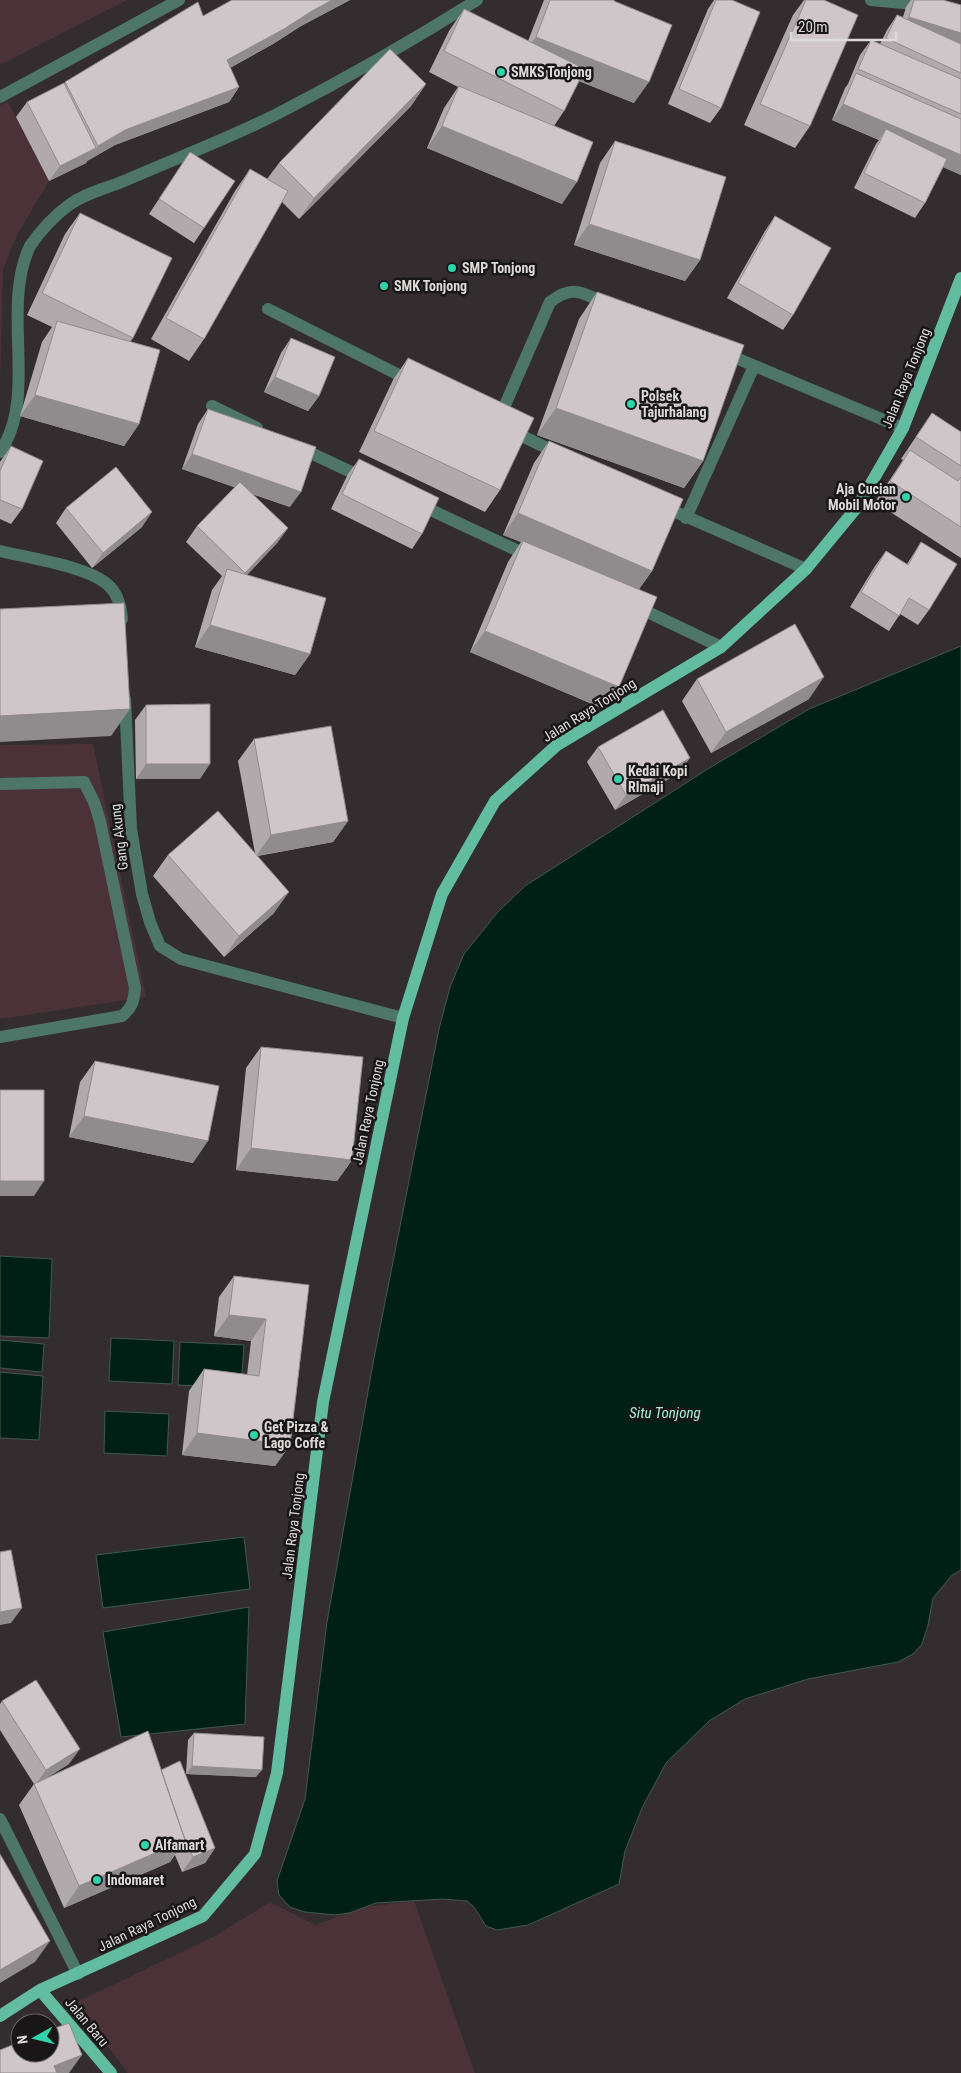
<svg xmlns="http://www.w3.org/2000/svg" width="961" height="2073" viewBox="0 0 961 2073" font-family="'Roboto Condensed',sans-serif">
<style>
.green{fill:#4b3238}
.water{fill:#002016;stroke:#425850}
.lines{fill:none;stroke-linecap:round;stroke-linejoin:round}
.minor{stroke:#4d7668;stroke-width:12}
.major{stroke:#62bda0;stroke-width:12}
.wall{fill:#b1aaac}
.shaded-wall{fill:#908b8c}
.building{fill:#cec6c8;stroke:#908b8c}
.poi-dot{fill:#2ed4ab;stroke:#191617;stroke-width:2}
.labels{text-anchor:middle;stroke-width:5;stroke-linejoin:round;paint-order:stroke}
.poi-label{font-size:14px;font-weight:bold;fill:#dcd9d9;stroke:#191617;text-anchor:start}
.street-label{font-size:14px;fill:#dcd9d9;stroke:#191617}
.water-label{font-size:15px;font-style:italic;fill:#a2f0d5;stroke:#191617}
</style>
<rect width="100%" height="100%" fill="#332d2f"/>
<!-- green -->
<path class="green" d="M0,0H127L0,65Z
M8,102L49,181L18,233L3,269L0,384V105Z
M93,744L146,997L0,1019V745Z
M414,1901L475,2073H128L75,2003L215,1936L270,1902L315,1925L365,1907Z"/>
<!-- water -->
<path class="water" d="M961,646V1570L952,1575L933,1598L928,1625L922,1644L913,1654L898,1662L808,1679L745,1699L709,1721L666,1763L642,1808L625,1851L619,1884L528,1925L497,1930L486,1926L474,1907L467,1901L443,1899L376,1903L349,1913L335,1915L305,1912L290,1907L279,1895L277,1881L305,1799L327,1622L374,1358L439,1029L450,987L464,954L497,913L525,886L711,767L809,709Z
M0,1256L52,1259L49,1338L0,1336Z
M111,1338L174,1341L172,1384L109,1381Z
M0,1340L44,1344L42,1372L0,1368Z
M180,1342L244,1345L241,1388L178,1385Z
M0,1372L43,1376L39,1440L0,1438Z
M105,1411L169,1414L167,1456L104,1453Z
M244,1537L250,1589L103,1608L96,1555Z
M249,1607L245,1724L121,1737L103,1632Z"/>
<g class="lines">
<!-- minor -->
<path class="minor" d="M871,0L924,5
M0,97L179,0
M268,309L411,381
M724,353L903,428
M212,406L257,428
M499,419L550,302C574,283 584,294 609,305
M512,431L559,454
M298,447L366,479
M0,452C39,395 0,309 30,246C41,230 54,216 69,205C85,193 105,189 124,181C174,159 228,139 277,114C345,79 412,41 477,0
M418,504L531,557
M662,506L806,569
M686,518L754,366
M0,551C29,558 85,566 107,584C118,593 121,606 122,619
M635,606L721,647
M125,699L131,829L142,894L150,922L160,946L181,959L403,1018
M0,784L84,782L94,802L100,821L135,988C134,1001 132,1008 122,1016L0,1037
M0,1819L78,1974"/>
<!-- major -->
<path class="major" d="M40,1990L111,2073
M0,2016L40,1990L203,1916L255,1854L277,1773L323,1402L403,1018L442,894L495,801L557,745L721,647L806,569L858,506L903,428L961,278"/>
</g>
<!-- wall -->
<path class="wall" d="M232,0H350L301,26L273,44L230,68L239,87L229,102L115,145L87,161L86,163L49,181L16,117L27,102L64,84L65,82L203,16Z
M544,0H614L634,103L579,81L564,111L554,126L562,204L427,148L444,108L458,87L429,72L449,31L464,9L528,41Z
M714,0H732L721,108L710,123L668,104L708,9Z
M804,0H824L810,126L795,148L744,125L793,15Z
M911,0H943L961,5V175L943,167L925,203L915,218L854,188L876,144L879,140L832,120L845,88L848,84L860,55L871,40L880,44L887,30L897,15L903,17L906,7Z
M426,84L411,106L299,219L282,202L204,339L189,361L151,339L235,191L250,169L267,179L279,163Z
M615,141L700,260L685,281L574,245L600,163Z
M190,152L204,228L194,243L149,214Z
M80,213L133,338L130,342L139,424L124,446L20,416L42,342L52,327L27,315L65,234Z
M775,216L793,315L783,330L727,298L765,231Z
M597,292L703,461L684,488L537,435L579,319Z
M291,338L319,396L308,411L264,392L281,353Z
M408,358L500,490L485,512L359,452L393,380Z
M208,409L290,507L252,494L288,528L277,543L247,575L310,654L295,675L195,647L212,590L222,576L186,542L197,526L235,487L182,469L198,424Z
M932,413L961,432V558L875,502L903,460L901,459Z
M549,441L652,571L639,589L604,709L470,652L508,562L521,542L503,535L534,463Z
M11,446L22,509L11,524L0,519V462Z
M359,459L422,534L412,549L331,509L348,474Z
M66,508L142,527L92,568L56,523Z
M921,542L929,610L918,625L900,614L889,631L850,607L875,566L886,551L907,564Z
M697,679L809,699L711,753L682,701Z
M146,705L200,779H136L135,720Z
M254,739L348,821L333,842L258,856L274,913L224,957L153,876L168,855L255,853L238,761Z
M598,747L679,773L615,810L587,762Z
M261,1047L352,1160L337,1181L236,1170L246,1068Z
M95,1061L193,1163L69,1137L80,1082Z
M234,1276L309,1285L290,1445L275,1466L182,1455L189,1391L204,1369L247,1375L251,1341L214,1336L219,1297Z
M2,1701L69,1764L48,1777L161,1770L215,1848L205,1863L182,1872L175,1855L170,1862L64,1908L19,1805L34,1784L0,1730V1704Z
M194,1733L256,1777L186,1774L188,1740Z"/>
<!-- shaded-wall -->
<path class="shaded-wall" d="M332,0H350L301,26L273,44L217,75L227,60Z
M909,17L961,33V51L898,32Z
M536,37L649,82L634,103L521,58Z
M426,84L411,106L299,219L314,198Z
M239,87L229,102L115,145L87,161L98,146L125,130Z
M843,104L961,155V175L881,140L886,129L879,140L832,120Z
M442,126L577,182L562,204L427,148Z
M96,148L86,163L49,181L60,166Z
M589,224L700,260L685,281L574,245Z
M275,377L319,396L308,411L264,392Z
M35,395L139,424L124,446L20,416Z
M556,408L703,461L684,488L537,435Z
M192,454L301,492L290,507L182,469Z
M152,512L142,527L92,568L103,553Z
M518,513L652,571L637,592L523,541L521,542L503,535Z
M288,528L277,543L234,588L245,573Z
M210,625L310,654L295,675L195,647Z
M485,631L619,687L604,709L470,652Z
M824,677L809,699L711,753L726,732Z
M130,709L111,736L0,742V716Z
M690,758L679,773L615,810L626,795Z
M146,764H210L200,779H136Z
M348,821L333,842L256,856L271,835Z
M289,892L274,913L224,957L239,936Z
M84,1116L208,1141L193,1163L69,1137Z
M251,1148L352,1160L337,1181L236,1170Z
M0,1181H44L34,1196H0Z
M229,1315L266,1319L251,1341L214,1336Z
M197,1433L290,1445L275,1466L182,1455Z
M22,1608L11,1623L0,1625V1612Z
M80,1749L69,1764L35,1785L46,1770Z
M192,1766L262,1770L256,1777L186,1774Z
M185,1840L170,1862L64,1908L79,1886Z
M215,1848L205,1863L182,1872L193,1857Z
M50,1941L35,1962L0,1983V1970Z
M82,2055L69,2073H49L54,2066Z"/>
<!-- building -->
<path class="building" d="M232,0H332L312,11L284,29L227,60L239,87L125,130L98,146L65,82L198,2L203,16Z
M550,0H614V1L672,25L649,82L536,37Z
M716,0H732L760,12L721,108L679,89Z
M806,0H824L858,15L810,126L760,104Z
M914,0H943L961,5V33L909,17Z
M464,9L585,69L564,111L444,51Z
M897,15L961,44V73L886,38Z
M871,40L961,79V114L858,69Z
M390,49L426,84L314,198L279,163Z
M856,73L961,119V155L843,104Z
M64,83L96,148L60,166L27,102Z
M459,86L593,142L577,182L442,126Z
M886,129L947,159L925,203L864,173Z
M615,141L726,177L700,260L589,224Z
M190,152L235,181L204,228L159,199Z
M250,169L288,191L204,339L166,318Z
M80,213L172,258L133,338L42,293Z
M775,216L831,248L793,315L738,283Z
M597,292L744,345L703,461L556,408Z
M57,321L160,350L139,424L35,395Z
M291,338L335,357L319,396L275,377Z
M408,358L534,418L500,490L374,431Z
M208,409L316,447L301,492L192,454Z
M932,413L961,432V466L916,437Z
M549,441L683,499L652,571L518,513Z
M11,446L43,461L22,509L0,500V471Z
M910,450L958,481L961,477V527L890,481Z
M359,459L439,498L422,534L342,494Z
M116,467L152,512L103,553L66,508Z
M240,482L288,528L245,573L197,526Z
M523,541L657,597L619,687L485,631Z
M921,542L957,564L929,610L909,598L899,616L861,592L886,551L908,565Z
M227,569L326,598L310,654L210,625Z
M124,603L130,709L0,716V609Z
M795,624L824,677L726,732L697,679Z
M210,704V764H146V705Z
M663,710L690,758L626,795L598,747Z
M331,726L348,821L271,835L254,739Z
M218,811L289,892L239,936L168,855Z
M261,1047L363,1057L352,1160L251,1148Z
M95,1061L219,1086L208,1141L84,1116Z
M0,1090H44V1181H0Z
M234,1276L309,1285L290,1445L197,1433L204,1369L259,1376L266,1319L229,1315Z
M11,1550L22,1608L0,1612V1552Z
M36,1680L80,1749L46,1770L2,1701Z
M148,1731L185,1840L79,1886L34,1784Z
M194,1733L264,1737L262,1770L192,1766Z
M180,1761L215,1848L193,1857L183,1834L161,1770Z
M0,1854L50,1941L0,1970Z
M69,2023L82,2055L54,2066L57,2073H0V2050L20,2042V2053H50V2030Z"/>
<!-- markers -->
<g class="poi-dot">
<circle cx="501" cy="72" r="5"/>
<circle cx="452" cy="268" r="5"/>
<circle cx="384" cy="286" r="5"/>
<circle cx="631" cy="404" r="5"/>
<circle cx="906" cy="497" r="5"/>
<circle cx="618" cy="779" r="5"/>
<circle cx="254" cy="1435" r="5"/>
<circle cx="145" cy="1845" r="5"/>
<circle cx="97" cy="1880" r="5"/>
</g>
<g class="labels">
<!-- poi labels -->
<g class="poi-label">
<text x="511" y="77">SMKS Tonjong</text>
<text x="462" y="273">SMP Tonjong</text>
<text x="394" y="291">SMK Tonjong</text>
<text x="641" y="401">Polsek<tspan x="641" dy="16">Tajurhalang</tspan></text>
<text x="896" y="494" text-anchor="end">Aja Cucian<tspan x="896" dy="16">Mobil Motor</tspan></text>
<text x="628" y="776">Kedai Kopi<tspan x="628" dy="16">RImaji</tspan></text>
<text x="264" y="1432">Get Pizza &amp;<tspan x="264" dy="16">Lago Coffe</tspan></text>
<text x="155" y="1850">Alfamart</text>
<text x="107" y="1885">Indomaret</text>
</g>
<!-- street labels -->
<g class="street-label">
<text transform="translate(906 378) rotate(-68)" y="5">Jalan Raya Tonjong</text>
<text transform="translate(589 710) rotate(-32)" y="5">Jalan Raya Tonjong</text>
<text transform="translate(119 837) rotate(-97)" y="5">Gang Akung</text>
<text transform="translate(368 1112) rotate(-78)" y="5">Jalan Raya Tonjong</text>
<text transform="translate(293 1526) rotate(-83)" y="5">Jalan Raya Tonjong</text>
<text transform="translate(147 1924) rotate(-26)" y="5">Jalan Raya Tonjong</text>
<text transform="translate(87 2022) rotate(50)" y="5">Jalan Baru</text>
</g>
<!-- water labels -->
<g class="water-label">
<text x="665" y="1418">Situ Tonjong</text>
</g>
</g>
<!-- north arrow -->
<g transform="translate(35 2038) rotate(262)"><circle r="24" fill="#191617" stroke="#676465"/>
<path d="M0-4L9 19L0 12L-9 19Z" fill="#2ed4ab"/>
<text y="-8" font-size="14" font-weight="bold" text-anchor="middle" fill="#dcd9d9">N</text>
</g>
<!-- scale -->
<path d="M791 32v8h105v-8" fill="none" stroke="#dcd9d9" stroke-width="2.5"/>
<text x="798" y="32" font-size="15" fill="#dcd9d9" stroke="#191617" stroke-width="4" paint-order="stroke">20 m</text>
</svg>
